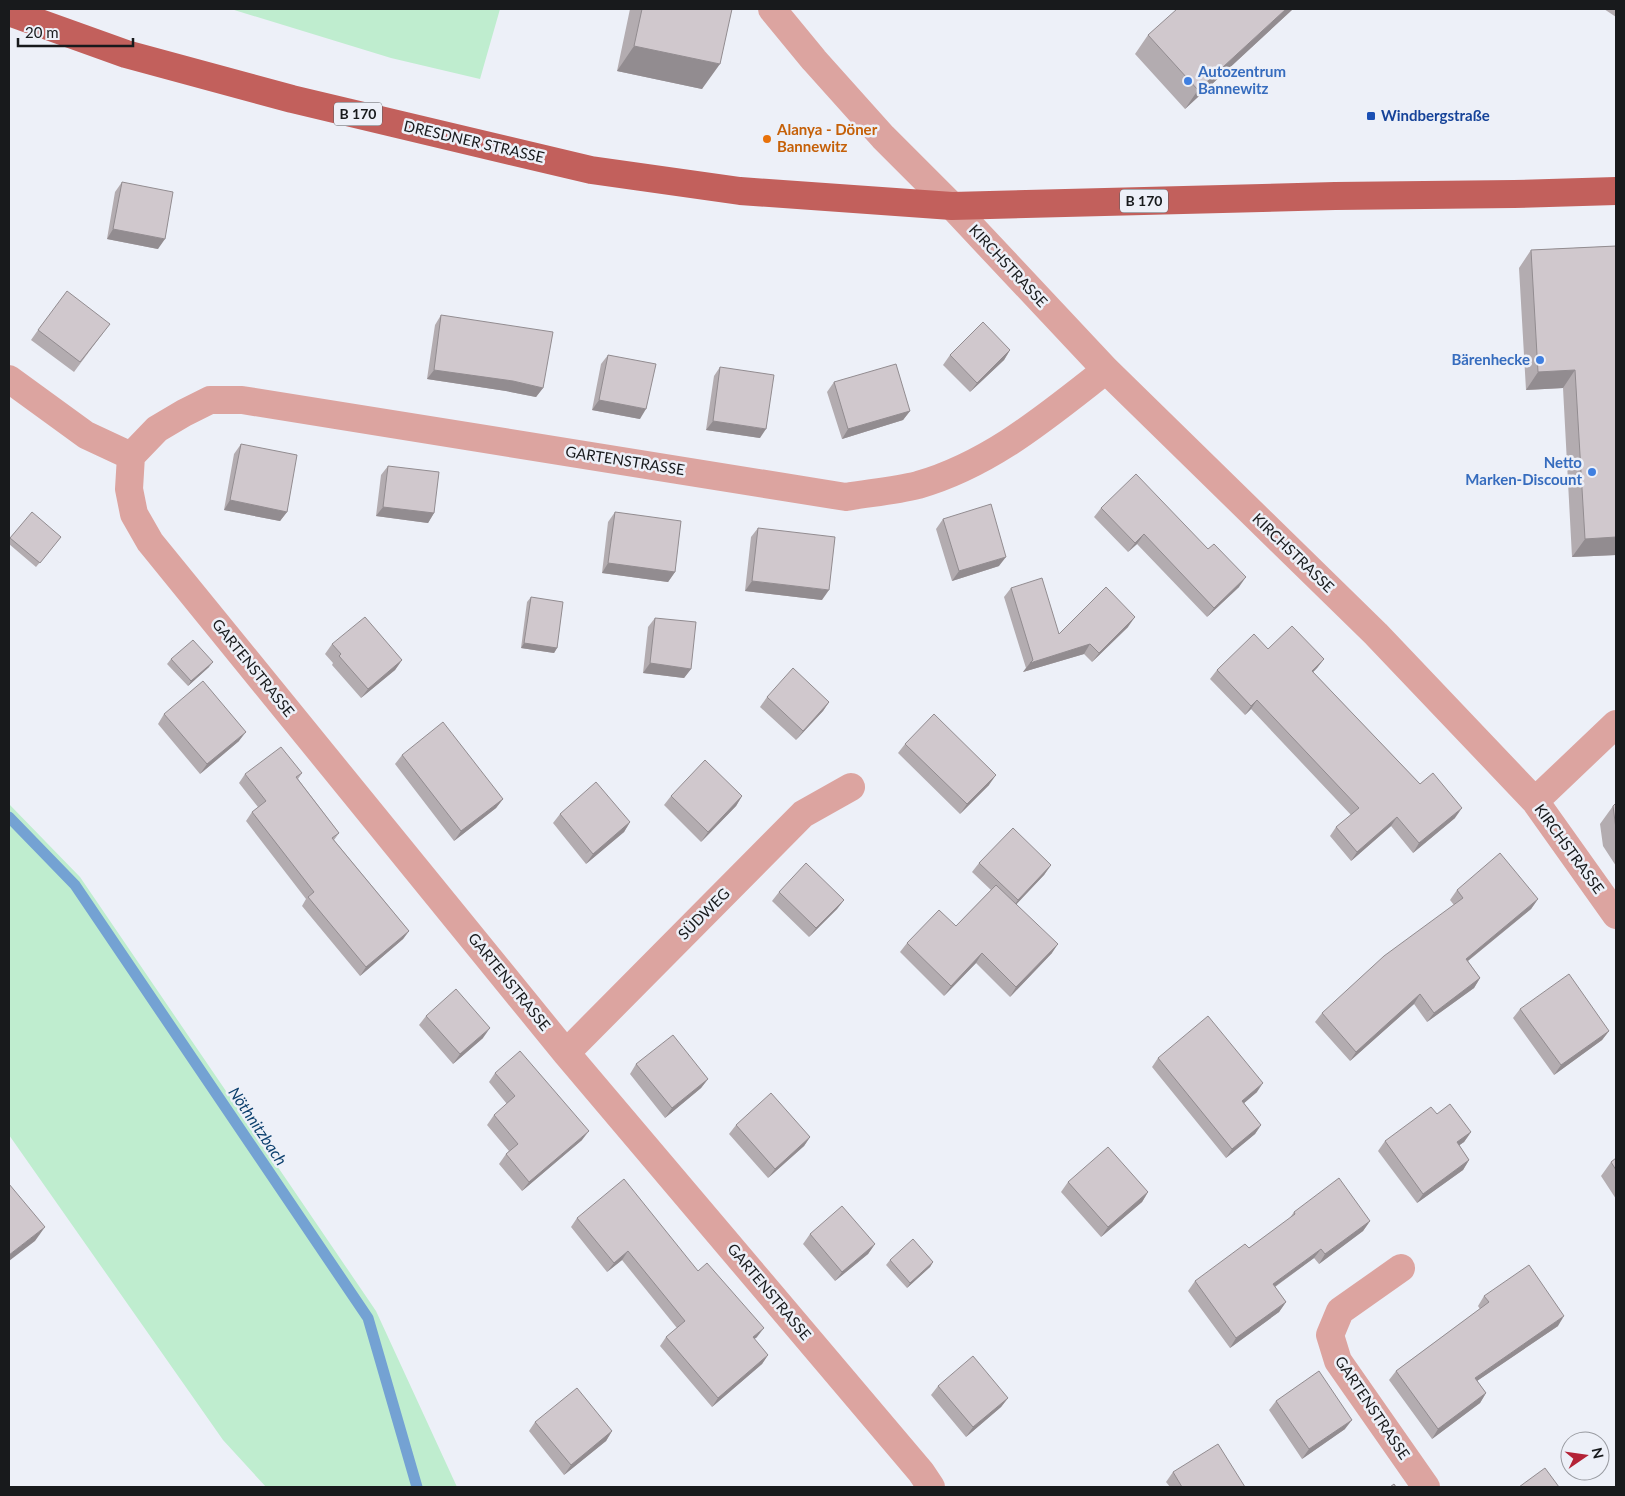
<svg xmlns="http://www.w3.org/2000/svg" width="1625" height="1496" viewBox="0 0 1625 1496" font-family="Lato,sans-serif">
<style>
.green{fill:#bfedcf}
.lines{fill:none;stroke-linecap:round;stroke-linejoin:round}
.stream{stroke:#74a2d3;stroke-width:11}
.minor{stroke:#dca4a0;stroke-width:28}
.primary{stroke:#c2605c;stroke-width:28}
.wall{fill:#b3acb0}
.shaded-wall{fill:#928c90}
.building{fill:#d0c8cd;stroke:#928c90}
.shop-dot{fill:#3f7fe0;stroke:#edf0f8;stroke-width:2}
.transit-dot{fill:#1a4fb4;stroke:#edf0f8;stroke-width:2}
.food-dot{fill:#e8710a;stroke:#edf0f8;stroke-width:2}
.labels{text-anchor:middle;stroke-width:5;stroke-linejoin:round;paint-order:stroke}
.shield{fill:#edf0f8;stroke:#585a5e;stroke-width:1}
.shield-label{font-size:14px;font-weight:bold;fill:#181a1c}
.shop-label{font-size:15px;font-weight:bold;fill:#366cbe;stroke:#edf0f8;text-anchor:end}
.transit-label{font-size:15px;font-weight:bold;fill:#164399;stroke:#edf0f8;text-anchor:start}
.food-label{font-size:15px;font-weight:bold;fill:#c56008;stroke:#edf0f8;text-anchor:start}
.street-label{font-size:15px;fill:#181a1c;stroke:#edf0f8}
.water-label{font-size:16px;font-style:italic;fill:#0b3f6d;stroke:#edf0f8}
</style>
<rect width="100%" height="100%" fill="#edf0f8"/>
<!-- green -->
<path class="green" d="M231,9H500L480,79L391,58Z
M9,804L80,877L376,1311L457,1487H266L223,1440L9,1135Z"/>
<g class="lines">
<!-- stream -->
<path class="stream" d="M9,817L75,885L368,1318L417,1487"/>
<!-- minor -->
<path class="minor" d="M772,9L814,60L883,137L952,206L1106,370L1376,634L1535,801L1616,915
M9,379L86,435L131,456
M1535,801L1616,724
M566,1053L803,814L851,787
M1401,1268L1340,1311L1330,1335L1338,1361L1426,1487
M931,1487L921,1472L566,1053L150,542L134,514L129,489L131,456L157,429L184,413L210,400H242L846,497C869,493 895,491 918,485C991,464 1047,416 1106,370"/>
<!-- primary -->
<path class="primary" d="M9,12L126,54L292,99L591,170L740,191L952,206L1335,196L1514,194L1616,191"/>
</g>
<!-- wall -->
<path class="wall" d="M630,9H732L702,89L617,71Z
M1293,9L1185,109L1135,54L1148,35Z
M1604,9H1616V17Z
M122,182L158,249L107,239L115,192Z
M1616,246V555L1572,557L1563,388L1526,390L1519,268L1531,250Z
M441,315L543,388L536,397L506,391L427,379L435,325Z
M38,330L103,333L74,372L31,340Z
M1010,350L1004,360L970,392L943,365L950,355Z
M608,355L640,419L592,410L601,364Z
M720,367L760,438L706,430L714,376Z
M834,382L910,411L903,420L842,439L827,392Z
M241,444L287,512L280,521L224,510L234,454Z
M388,466L434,513L428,523L376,516L381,475Z
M1101,508L1208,549L1239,587L1207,617L1137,544L1128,552L1094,517Z
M615,512L675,572L668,582L602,573L608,522Z
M943,519L999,566L952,581L936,529Z
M758,528L822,600L745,591L751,537Z
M61,537L36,567L9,544V540L10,538Z
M1011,588L1059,634L1128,627L1092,662L1084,654L1023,672L1026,668L1004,597Z
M531,597L557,648L554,653L521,648L527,602Z
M655,618L691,669L684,678L643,673L648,627Z
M332,644L402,660L395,670L361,698L332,665L333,663L325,654Z
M1268,649L1324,659L1317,668L1313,672L1420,784L1455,818L1413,853L1391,826L1351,861L1330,836L1336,827L1351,815L1251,709L1245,715L1210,679L1217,670Z
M171,659L209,667L188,686L167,664Z
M767,697L829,702L823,711L796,740L760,707Z
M164,714L239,741L200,774L158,724Z
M905,744L989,785L960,814L898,753Z
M402,755L503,799L496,808L454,841L395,764Z
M302,773L298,779L339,833L334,840L409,931L403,939L360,976L302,906L306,899L246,821L252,812L258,807L239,783L245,774Z
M671,796H742L736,806L701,842L664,805Z
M1616,803V866L1603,846L1600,824L1613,806Z
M560,814L630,822L624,832L586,864L553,823Z
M979,863L1051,865L1044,875L1016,904L1052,953L1010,997L976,963L944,996L900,952L907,943L956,926L991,890L972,872Z
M1457,890L1538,899L1531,909L1468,961L1480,978L1474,988L1427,1022L1414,1004L1350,1061L1315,1022L1322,1013L1454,905L1450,900Z
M779,892L844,900L837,909L809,937L772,901Z
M1520,1009L1609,1031L1602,1040L1554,1075L1513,1018Z
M426,1016L483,1038L453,1064L419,1025Z
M1158,1058L1257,1092L1244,1103L1261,1125L1255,1134L1226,1158L1152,1067Z
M636,1064L708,1079L701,1088L665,1118L630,1074Z
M495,1073L582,1140L522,1191L499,1164L506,1154L509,1151L487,1125L494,1115L507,1104L489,1082Z
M1437,1114L1471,1132L1464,1142L1459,1145L1469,1160L1463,1170L1417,1203L1378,1151L1385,1141Z
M736,1125L810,1137L804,1146L768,1178L729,1134Z
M1616,1158V1199L1601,1176L1611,1162Z
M1068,1182L1148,1192L1142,1202L1101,1237L1061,1192Z
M1294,1212L1370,1221L1363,1231L1319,1264L1314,1258L1275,1287L1286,1302L1279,1312L1230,1348L1188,1291L1195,1281L1249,1248L1289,1219Z
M577,1218L698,1271L757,1337L754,1339L768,1355L762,1364L712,1407L660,1346L666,1337L677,1328L622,1260L607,1272L571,1227Z
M810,1234L875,1244L868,1254L835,1281L803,1244Z
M890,1260L933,1262L930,1267L907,1288L886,1265Z
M1484,1296L1558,1326L1477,1381L1486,1393L1480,1403L1432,1439L1389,1380L1396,1371L1480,1309L1478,1306Z
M938,1386L1008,1398L1001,1407L966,1437L931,1395Z
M1276,1401L1345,1429L1302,1459L1269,1410Z
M535,1422L612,1431L606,1441L564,1475L529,1431Z
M1173,1472L1245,1487H1170L1166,1482Z"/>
<!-- shaded-wall -->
<path class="shaded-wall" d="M1286,9H1293L1185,109L1198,90Z
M634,46L720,64L702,89L617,71Z
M113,229L165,239L158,249L107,239Z
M1010,350L1004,360L970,392L977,383Z
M434,370L513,381L543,388L536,397L506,391L427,379Z
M1575,370L1563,388L1526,390L1538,372Z
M599,400L646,409L640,419L592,410Z
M910,411L903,420L842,439L848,429Z
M713,421L766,429L760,438L706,430Z
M230,500L287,512L280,521L224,510Z
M383,507L434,513L428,523L376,516Z
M1144,534L1137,544L1128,552L1135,543Z
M1616,537V555L1572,557L1585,539Z
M1006,557L999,566L952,581L959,571Z
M608,563L675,572L668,582L602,573Z
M1246,577L1239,587L1207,617L1214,608Z
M752,581L829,590L822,600L745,591Z
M1135,617L1128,627L1092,662L1099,653Z
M524,643L557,648L554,653L521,648Z
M1090,644L1084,654L1023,672L1030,663Z
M1324,659L1317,668L1305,680L1312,671Z
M402,660L395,670L361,698L368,689Z
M213,662L209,667L188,686L191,681Z
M650,663L691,669L684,678L643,673Z
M1257,700L1251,709L1245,715L1251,706Z
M829,702L823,711L796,740L803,731Z
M246,732L239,741L200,774L207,764Z
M996,775L989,785L960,814L967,804Z
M742,796L736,806L701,842L708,832Z
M503,799L496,808L454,841L461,831Z
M1462,808L1455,818L1413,853L1419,843Z
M1397,817L1391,826L1351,861L1357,852Z
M630,822L624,832L586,864L593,854Z
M1051,865L1044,875L1012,909L1018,900Z
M1538,899L1531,909L1459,968L1466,959Z
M844,900L837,909L809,937L816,928Z
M409,931L403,939L360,976L366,967Z
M1058,944L1052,953L1010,997L1016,987Z
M982,953L976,963L944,996L951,986Z
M1480,978L1474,988L1427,1022L1434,1013Z
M1420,994L1414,1004L1350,1061L1356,1052Z
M490,1028L483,1038L453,1064L460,1054Z
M1609,1031L1602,1040L1554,1075L1561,1065Z
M708,1079L701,1088L665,1118L672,1108Z
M1263,1083L1257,1092L1236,1110L1242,1101Z
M1261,1125L1255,1134L1226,1158L1232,1149Z
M589,1131L582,1140L522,1191L529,1182Z
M1471,1132L1464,1142L1450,1152L1457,1142Z
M810,1137L804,1146L768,1178L775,1169Z
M1469,1160L1463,1170L1417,1203L1423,1194Z
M1148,1192L1142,1202L1101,1237L1108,1227Z
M1370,1221L1363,1231L1319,1264L1325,1254Z
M45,1227L35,1241L9,1261V1255Z
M875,1244L868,1254L835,1281L842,1272Z
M1321,1249L1314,1258L1266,1293L1273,1284Z
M628,1251L622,1260L607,1272L614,1263Z
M933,1262L930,1267L907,1288L910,1283Z
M1286,1302L1279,1312L1230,1348L1236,1338Z
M1564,1316L1558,1326L1468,1387L1475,1378Z
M764,1328L757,1337L746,1346L753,1337Z
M768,1355L762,1364L712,1407L718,1398Z
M1486,1393L1480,1403L1432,1439L1438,1429Z
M1008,1398L1001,1407L966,1437L973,1427Z
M1352,1420L1345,1429L1302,1459L1309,1449Z
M612,1431L606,1441L564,1475L571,1465Z"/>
<!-- building -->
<path class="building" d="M642,9H732L720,64L634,46Z
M1177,9H1286L1198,90L1148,35Z
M122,182L173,192L165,239L113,229Z
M1616,246V537L1585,539L1575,370L1538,372L1531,250Z
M67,291L110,324L80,362L38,330Z
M441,315L553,332L543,388L513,381L434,370Z
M983,322L1010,350L977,383L950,355Z
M608,355L656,364L646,409L599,400Z
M896,364L910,411L848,429L834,382Z
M720,367L774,375L766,429L713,421Z
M241,444L297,455L287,512L230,500Z
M388,466L439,472L434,513L383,507Z
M1136,474L1208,549L1214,544L1246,577L1214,608L1144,534L1135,543L1101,508Z
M991,504L1006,557L959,571L943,519Z
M32,512L61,537L40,563L10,538Z
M615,512L681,521L675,572L608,563Z
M758,528L835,537L829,590L752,581Z
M1042,578L1059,634L1106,587L1135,617L1099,653L1090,644L1030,663L1033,660L1011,588Z
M531,597L563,602L557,648L524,643Z
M365,617L402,660L368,689L339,656L341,654L332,644Z
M655,618L696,622L691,669L650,663Z
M1292,626L1324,659L1312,671L1420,784L1433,773L1462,808L1419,843L1397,817L1357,852L1336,827L1359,808L1257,700L1251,706L1217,670L1254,634L1268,649Z
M193,640L213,662L191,681L171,659Z
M793,668L829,702L803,731L767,697Z
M203,681L246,732L207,764L164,714Z
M934,714L996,775L967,804L905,744Z
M443,722L503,799L461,831L402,755Z
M281,747L302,773L296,777L339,833L332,838L409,931L366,967L308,897L314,892L252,812L266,801L245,774Z
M705,760L742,796L708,832L671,796Z
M596,782L630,822L593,854L560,814Z
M1616,803V829L1613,806Z
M1013,828L1051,865L1018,900L979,863Z
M1500,853L1538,899L1466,959L1480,978L1434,1013L1420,994L1356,1052L1322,1013L1384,956L1463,898L1457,890Z
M806,863L844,900L816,928L779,892Z
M996,885L1058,944L1016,987L982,953L951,986L907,943L939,910L956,926Z
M1569,974L1609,1031L1561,1065L1520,1009Z
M456,989L490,1028L460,1054L426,1016Z
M1208,1016L1263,1083L1242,1101L1261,1125L1232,1149L1158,1058Z
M673,1035L708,1079L672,1108L636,1064Z
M520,1051L589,1131L529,1182L506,1154L518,1144L494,1115L515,1096L495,1073Z
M771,1093L810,1137L775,1169L736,1125Z
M1450,1104L1471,1132L1457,1142L1469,1160L1423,1194L1385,1141L1431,1107L1437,1114Z
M1108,1147L1148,1192L1108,1227L1068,1182Z
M1616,1158V1170L1611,1162Z
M1339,1178L1370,1221L1325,1254L1321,1249L1273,1284L1286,1302L1236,1338L1195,1281L1245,1244L1249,1248L1295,1214L1294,1212Z
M624,1179L698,1271L707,1263L764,1328L753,1337L768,1355L718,1398L666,1337L685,1321L628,1251L614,1263L577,1218Z
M9,1184L45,1227L9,1255Z
M842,1206L875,1244L842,1272L810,1234Z
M913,1239L933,1262L910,1283L890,1260Z
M1529,1265L1564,1316L1475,1378L1486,1393L1438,1429L1396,1371L1489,1302L1484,1296Z
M973,1356L1008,1398L973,1427L938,1386Z
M1319,1371L1352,1420L1309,1449L1276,1401Z
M577,1388L612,1431L571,1465L535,1422Z
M1218,1444L1245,1487H1182L1173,1472Z
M1545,1468L1559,1487H1519Z
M1394,1484L1396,1487H1390Z"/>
<!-- markers -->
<g class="shop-dot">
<circle cx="1188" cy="81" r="5"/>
<circle cx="1540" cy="360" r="5"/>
<circle cx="1592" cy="472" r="5"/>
</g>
<rect class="transit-dot" x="1366" y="111" width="10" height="10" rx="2.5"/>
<circle class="food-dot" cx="767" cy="139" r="5"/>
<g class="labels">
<!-- shield labels -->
<g class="shield">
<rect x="334" y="102.5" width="48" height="23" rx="4"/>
<rect x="1120" y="189.5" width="48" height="23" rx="4"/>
</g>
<g class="shield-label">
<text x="358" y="119">B 170</text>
<text x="1144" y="206">B 170</text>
</g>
<!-- shop labels -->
<g class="shop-label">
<text x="1198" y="77" text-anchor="start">Autozentrum<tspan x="1198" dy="17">Bannewitz</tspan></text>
<text x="1530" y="365">Bärenhecke</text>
<text x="1582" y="468">Netto<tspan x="1582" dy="17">Marken-Discount</tspan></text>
</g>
<!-- transit labels -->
<g class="transit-label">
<text x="1381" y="121">Windbergstraße</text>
</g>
<!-- food labels -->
<g class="food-label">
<text x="777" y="135">Alanya - Döner<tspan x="777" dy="17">Bannewitz</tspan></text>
</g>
<!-- street labels -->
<g class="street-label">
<text transform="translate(474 142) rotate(13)" y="5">DRESDNER STRASSE</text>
<text transform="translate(1008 266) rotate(47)" y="5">KIRCHSTRASSE</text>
<text transform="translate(625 461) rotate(9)" y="5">GARTENSTRASSE</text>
<text transform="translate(1293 553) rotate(44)" y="5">KIRCHSTRASSE</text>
<text transform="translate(253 668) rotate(51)" y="5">GARTENSTRASSE</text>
<text transform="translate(1569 849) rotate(54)" y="5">KIRCHSTRASSE</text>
<text transform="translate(704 914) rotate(-45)" y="5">SÜDWEG</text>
<text transform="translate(509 982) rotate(51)" y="5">GARTENSTRASSE</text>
<text transform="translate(769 1292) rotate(50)" y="5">GARTENSTRASSE</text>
<text transform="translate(1372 1408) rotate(56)" y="5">GARTENSTRASSE</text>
</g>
<!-- water labels -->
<g class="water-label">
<text transform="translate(258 1126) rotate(56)" y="6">Nöthnitzbach</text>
</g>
</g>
<!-- border -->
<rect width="1625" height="1496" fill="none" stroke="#181a1c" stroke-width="20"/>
<!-- north arrow -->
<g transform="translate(1585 1456) rotate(77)"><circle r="24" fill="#edf0f8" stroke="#989aa0"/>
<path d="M0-4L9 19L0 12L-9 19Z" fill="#b42236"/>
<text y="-8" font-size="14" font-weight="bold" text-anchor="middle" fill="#181a1c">N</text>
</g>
<!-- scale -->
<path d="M18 38v8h115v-8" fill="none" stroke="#181a1c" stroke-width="2.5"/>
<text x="25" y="38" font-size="15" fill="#181a1c" stroke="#edf0f8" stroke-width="4" paint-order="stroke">20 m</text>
</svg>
